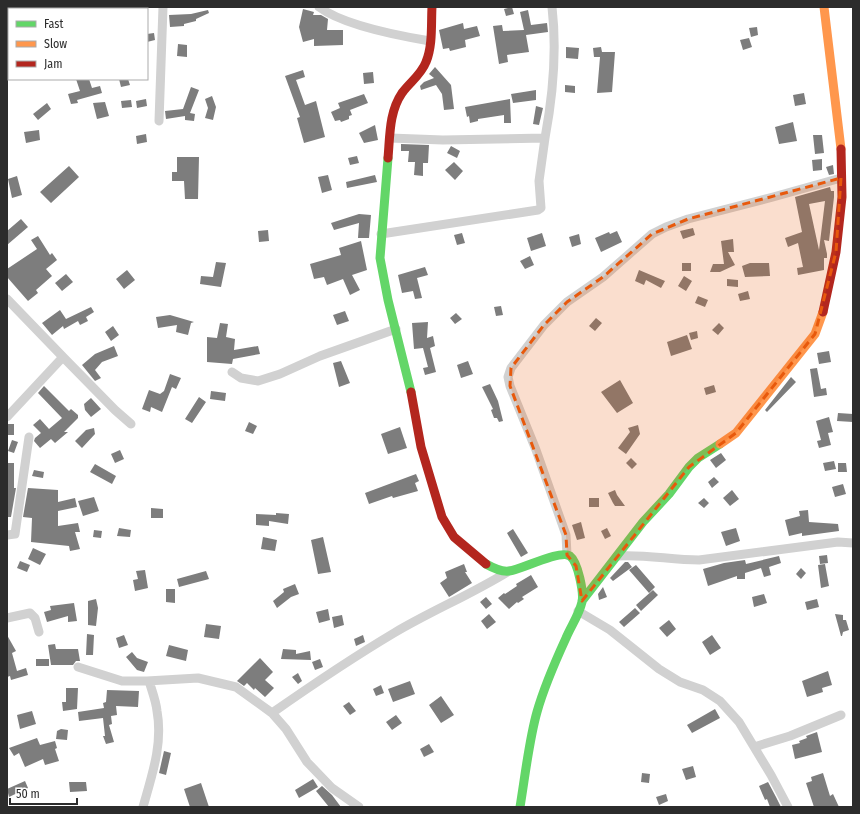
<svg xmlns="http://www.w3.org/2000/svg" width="860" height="814" viewBox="0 0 860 814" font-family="'Fira Sans Condensed',sans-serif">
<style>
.building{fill:#7d7d7d;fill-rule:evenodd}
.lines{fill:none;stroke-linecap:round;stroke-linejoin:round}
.street{stroke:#d1d1d1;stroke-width:9}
.fast{stroke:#63d668;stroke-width:9}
.slow{stroke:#ff974d;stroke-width:9}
.jam{stroke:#b3261e;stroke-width:9}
.marked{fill:#e8590c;fill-opacity:0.2;stroke:#e8590c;stroke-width:3;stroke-dasharray:8 5;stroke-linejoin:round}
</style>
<rect width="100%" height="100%" fill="#fff"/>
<!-- building -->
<path class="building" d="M512,7L514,14L506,16L504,9Z
M303,9L314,12L313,15H321L328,19L327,30H343V45L314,46V39L303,42L299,27Z
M208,10L209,13L196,19V21L184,24V26L170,27L169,15L191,14Z
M528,10L531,25L547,23L548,32L526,35L529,52L507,55L508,62L499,64L493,26L502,25L503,31L524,30L520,12Z
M463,23L464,29L477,26L480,36L465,40L466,47L450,51L449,48L443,49L439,30Z
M757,27L758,35L751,37L749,28Z
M154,33L155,40L147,42V34Z
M749,38L752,47L743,50L740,40Z
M178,44L187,45V57L177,56Z
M566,47L579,48L578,59L566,58Z
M601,47L602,52H615L612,92L597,93L600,57H594L593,48Z
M435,67L451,85L454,109L444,110L442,94L436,85L421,90L420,86L424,82L434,78L429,74Z
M303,70L305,77L296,80L305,105L316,101L325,137L304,143L297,118L300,117L285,76Z
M373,72L374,83L364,84L363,73Z
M76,79H89L92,88L100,86L102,93L77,100L78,103L71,104L68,94L80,91Z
M119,79H128L130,85L121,87Z
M565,85L575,86V93L565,92Z
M191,87L199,90L190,113L195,114L194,121L185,120V116L166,119L165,111L183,109Z
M536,90V100L513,103L511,94Z
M804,93L806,104L795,106L793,95Z
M364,94L368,103L350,110L352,115L349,116V119L341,122L340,120L335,121L331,112L340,108L338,103Z
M212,96L216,107L213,120L205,118L208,108L205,99Z
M146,99L147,106L137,108L136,101Z
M510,99L511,123H504V115L478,119V121L470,123L469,116L467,117L465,107Z
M131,100L132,107L122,108L121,101Z
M105,102L109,116L97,119L93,103Z
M47,103L51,109L38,120L33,114Z
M536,106L543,108L539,125L533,124Z
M793,122L797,141L779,144L775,127Z
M375,125L378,140L364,143L359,133Z
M39,130L40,140L26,143L24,132Z
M146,134L147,142L137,144L136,136Z
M813,135H822L824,153L815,154Z
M401,144L429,145L428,163H423V176L414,175L415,162H408L409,151H401Z
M451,146L460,151L457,158L447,153Z
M357,156L359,163L350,165L348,158Z
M177,157H199L198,199H185L184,181H172V172H177Z
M822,159V170L813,171L812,160Z
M454,162L463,171L455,180L445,170Z
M833,165L834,174L829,175L826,167Z
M69,166L79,177L51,203L40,192Z
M328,175L332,190L322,193L318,177Z
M375,175L377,182L347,188L346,182Z
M17,176L22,195L12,198L8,179Z
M830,187L831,191H834V197L829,241L824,240L827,254V258H824V270L798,275L797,268L803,267L798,243L788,247L785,238L802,232L795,197ZM825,201L820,242L819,250L809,204Z
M359,214L371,215L369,238H358L359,223L334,230L331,223Z
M21,219L28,227L7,245V231Z
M693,228L695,235L683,239L680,231Z
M268,230L269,241L259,242L258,231Z
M617,231L622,242L601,252L595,238L609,232L610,234Z
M462,233L465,243L457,245L454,235Z
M542,233L546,246L531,251L527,238Z
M579,234L581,244L572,247L569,237Z
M38,236L50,255L52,253L57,260L46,269L52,276L36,290L38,293L28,301L7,277V269L37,249L31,240Z
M733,239L734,252H728L735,265L720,272H710L713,264H724L721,241Z
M361,241L367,270L352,275L360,290L350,295L343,279L327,285L324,277L314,279L310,264L341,255L339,248Z
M530,256L534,265L525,269L520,261Z
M216,262L226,263L221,287L200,284L201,276L213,277Z
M682,263H691V271H682Z
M750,263H769L770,276L745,277L742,266Z
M425,267L428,275L417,278L422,298L415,299L413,291L402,293L398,275Z
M127,270L135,280L124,289L116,279Z
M639,270L665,281L661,288L646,280L644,285L635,281Z
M66,274L73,282L62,291L55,283Z
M684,276L692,281L686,291L678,286Z
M727,279L738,280V287L727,286Z
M748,291L750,299L740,301L738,294Z
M698,296L708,300L705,307L695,303Z
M501,306L503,315L496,316L494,307Z
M91,307L94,312L86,317L88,321L80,325L78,321L64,329L63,326L52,335L42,323L60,310L66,319Z
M345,311L349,321L337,325L333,315Z
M456,313L462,319L455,324L450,318Z
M170,315L194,322L191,323L188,335L176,332L177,325L158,328L156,317Z
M596,318L602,323L595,331L589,326Z
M428,322L427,338L433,336L435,346L430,348L436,372L425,375L423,368L428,367L423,348L414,349L412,323Z
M220,323L228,324L226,337L235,339L234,350L258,346L260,354L233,359L232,364L207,362V337L217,338Z
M719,323L724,328L718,335L712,330Z
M113,326L119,335L111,341L105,332Z
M697,331L698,338L691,340L689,333Z
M687,335L692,349L671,356L667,342Z
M114,346L118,356L102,362L95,370L101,378L95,381L82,365L95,354Z
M829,351L831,362L819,364L817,353Z
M341,361L350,383L339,387L333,363Z
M468,361L473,374L461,378L457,365Z
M817,368L821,389L826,388L827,395L814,397L810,369Z
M170,374L181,378L176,389L172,387L162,412L151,407L150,412L142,409L149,390L160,394L164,391Z
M791,377L796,382L767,412L765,410Z
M620,380L633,403L617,413L601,392Z
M490,384L498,401L503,421L499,422L497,418H494L491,410L493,409L482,387Z
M714,385L716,392L706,395L704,388Z
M44,386L69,411L71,409L78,415V418L64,432H68L55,443L51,439L40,448L34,441L35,438L41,433L33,425L40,419L49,429L62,418L38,393Z
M211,391L226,393L225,401L210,399Z
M199,397L206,402L192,423L185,419Z
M91,398L101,409L91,417L85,410L84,404Z
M838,413L853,414V422L837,421Z
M829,417L833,432L828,433L831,445L819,448L817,441L821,440L816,421Z
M249,422L257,426L253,434L245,431Z
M7,424H14V435H7Z
M638,425L640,434L626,454L618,448L630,432L628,428Z
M400,427L407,448L388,454L381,434Z
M94,428L95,434L82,448L75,441L86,430Z
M12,440L18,442L14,453L8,451Z
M120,450L124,459L115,463L111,454Z
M721,453L726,460L716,468L710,460Z
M631,458L637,464L632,469L626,463Z
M834,461L836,469L825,471L823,463Z
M7,463H14V488H16L11,517H7Z
M838,463H846L847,472H838Z
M95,464L116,476L112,484L90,472Z
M34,470L44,472L43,478L32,476Z
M416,474L419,481L415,483L418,491L393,498L392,496L369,504L365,493Z
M714,477L719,482L712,488L708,482Z
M843,484L846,494L835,497L832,487Z
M28,488L58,490V502L75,498L77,507L58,511V526L78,523L80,532H75L80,549L70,551L69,546L31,542L32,518L23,517Z
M615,490L617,495L625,506H615L613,503L608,493Z
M732,490L739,499L730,506L723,498Z
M94,497L99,511L83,516L78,501Z
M589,498H599V507H589Z
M704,498L709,503L704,508L698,503Z
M151,508L163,509V518H151Z
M808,510L809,522L838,524L839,531L802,536V533L789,536L785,520L800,516L799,511Z
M276,513L289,514L288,524L269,521V526L256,525V514L276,515Z
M581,522L585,538L577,540L572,525Z
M119,528L131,530L130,537L117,536Z
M607,528L611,536L605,539L601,531Z
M736,528L740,541L726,546L721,532Z
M513,529L528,553L521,557L507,533Z
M94,530L102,531L101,538L93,537Z
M263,537L277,540L275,551L261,549Z
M323,537L331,572L318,574L311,540Z
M33,548L46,554L40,565L28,559Z
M827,555L828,563L820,564L819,556Z
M779,556L781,563L769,567L771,575L764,577L761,568L745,573V579H737V576L708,586L703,569L724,563L745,560L746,564Z
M20,561L30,565L27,572L17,568Z
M625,562H628L632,567L613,581L610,578Z
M464,564L467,572H465L472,583L449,597L440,583L447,578L445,572Z
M825,564L829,586L821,588L818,565Z
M636,565L655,587L649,593L629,570Z
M801,568L806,573L801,579L796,574Z
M145,570L148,588L135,591L133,580L138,579L136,571Z
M206,571L209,579L179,587L177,579Z
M531,575L538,587L522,597L524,599L518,603L517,602L509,609L498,598L504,593L505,594L517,586L516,584Z
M295,584L299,594L291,597L277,608L273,601L284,592L283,589Z
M603,587L607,597L599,600L598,594Z
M166,589H175V603L166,602Z
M653,590L658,595L641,611L636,605Z
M764,594L767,603L754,607L752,597Z
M486,597L492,604L486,609L480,602Z
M96,599L98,608L96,626L88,625V601Z
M817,599L819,607L807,610L805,602Z
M74,603L77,621L68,622V616L47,622L44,612L51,610L50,606Z
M635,608L640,613L624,627L619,622Z
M328,609L330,620L319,623L316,612Z
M489,614L496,622L487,629L481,621Z
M835,614L843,615V620H846L849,630L843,632L842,636H841Z
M342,615L344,625L334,628L332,617Z
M669,620L676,629L667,637L659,628Z
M206,624L221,626L219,639L204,637Z
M87,634L94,635L93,655H86Z
M7,635L16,651L12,653L17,671L26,668L28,675L11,680L10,676L7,677Z
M124,635L128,645L119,648L116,638Z
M363,635L365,642L356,646L354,639Z
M712,635L721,648L710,655L702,642Z
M55,644L56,649H78L80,661H76L73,665H51L48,645Z
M169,645L188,650L186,661L166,656Z
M283,649L296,650V654L310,651L311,660L281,659Z
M132,652L137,658L148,662L144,672L137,670L126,657Z
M260,658L273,672L265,680L274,688L265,697L255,688L254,690L247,683L244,686L237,681Z
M36,659H49V666H36Z
M320,659L323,667L315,670L312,662Z
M828,671L832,685L822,688L823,692L807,697L802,681Z
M298,673L302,681L298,684L292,677Z
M410,681L415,694L393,702L388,689Z
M381,685L384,693L376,696L373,689Z
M66,688H78L77,709L63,711L62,702H66Z
M107,690L139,691L138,707L116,706L117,715L111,716L112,724L109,725L114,742L106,744L103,736H105L103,718L79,721L78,712L104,708L103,703L106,702Z
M441,696L454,715L441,723L429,705Z
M349,702L356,711L350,715L343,706Z
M715,709L720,718L692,733L687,725Z
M32,711L36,724L20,729L17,715Z
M396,715L402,723L392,730L386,722Z
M61,729L68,730L67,740L56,739L57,731Z
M817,732L822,752L795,759L792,745L800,743L799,741L807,738L806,736Z
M37,738L40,745L55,741L57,748L55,749L59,761L45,765L43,759L25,767L19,753L14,756L9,748Z
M429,744L434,752L424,757L420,749Z
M164,751L171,753L166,775L159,773Z
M693,766L696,777L686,780L682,769Z
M642,773L650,774L649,783L641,782Z
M823,773L830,796L833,794L839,807H814L806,783L812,781L811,777Z
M313,779L318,787L299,798L295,790Z
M25,781L28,788L9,797L7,789Z
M69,782H86L87,791L70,792Z
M768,782L776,797L781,807H770L767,799L765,800L759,786Z
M201,783L209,807H190L184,789Z
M322,786L332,795L341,807H329L316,791Z
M666,794L668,801L659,805L656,797Z"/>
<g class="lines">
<!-- street -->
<path class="street" d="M319,7C343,25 400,36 430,41
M159,121L163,7
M390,138L443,140L545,138C553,95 557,50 552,7
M381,234L538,210L541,208L539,181L545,138
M7,299L63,357L7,417
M63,357L115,410L131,424
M232,372L241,378L258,381L280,374L320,356L396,329
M7,535L15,534L29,437
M567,555L566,535L536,450L510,386L508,377L511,368L544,325L567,302L603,277L652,234L666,227L688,219L773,197L841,178
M617,556C645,554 671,560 699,560L838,542L853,543
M578,611L610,630L659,669L680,682L703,690L720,701L739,722L771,775L788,807
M7,618L30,613L35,618L39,632
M78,667L122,681H147L198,678L236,687L272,713L286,729L307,762L332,788L359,807
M272,713C312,685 352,658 394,633C431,611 472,594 509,571
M754,747L790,736L841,715
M143,807C152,775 163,744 157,711C156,701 152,691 149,681"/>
<!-- fast -->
<path class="fast" d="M388,158L380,258L388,300L411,392
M486,564C493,568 501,572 509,571C521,570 560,549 570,556C578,562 584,593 582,602C579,615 571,626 566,638C555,662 544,687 537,712C529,740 525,777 520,807
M582,601L643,522L669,494L689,467L698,458L720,444"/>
<!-- slow -->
<path class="slow" d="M824,7L841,149
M720,444L736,433L815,334L823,312"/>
<!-- jam -->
<path class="jam" d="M388,158C390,136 389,112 402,93C410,82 421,75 426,62C433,45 431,24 432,7
M823,312L836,252L842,197L841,149
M411,392L421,447L442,517L454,537L486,564"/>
</g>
<!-- marked area -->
<path class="marked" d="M841,178L836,252L815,334L736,433L689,467L582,601L576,566L567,555L566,535L510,386L511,368L544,325L567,302L603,277L652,234L688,219Z"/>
<!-- border -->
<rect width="860" height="814" fill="none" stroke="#2c2c2c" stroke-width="16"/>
<!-- legend -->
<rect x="8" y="8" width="140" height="72" fill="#ffffff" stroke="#ababab"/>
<rect x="16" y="21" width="20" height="6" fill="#63d668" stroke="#ababab"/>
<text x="44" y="28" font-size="12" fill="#2c2c2c">Fast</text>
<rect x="16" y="41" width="20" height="6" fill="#ff974d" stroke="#ababab"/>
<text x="44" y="48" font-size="12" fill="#2c2c2c">Slow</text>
<rect x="16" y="61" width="20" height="6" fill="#b3261e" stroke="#ababab"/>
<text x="44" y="68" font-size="12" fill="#2c2c2c">Jam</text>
<!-- scale -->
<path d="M10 798v6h67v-6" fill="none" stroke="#2c2c2c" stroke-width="2"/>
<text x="16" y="798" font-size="12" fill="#2c2c2c" stroke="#ffffff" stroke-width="3" paint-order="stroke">50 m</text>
</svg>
